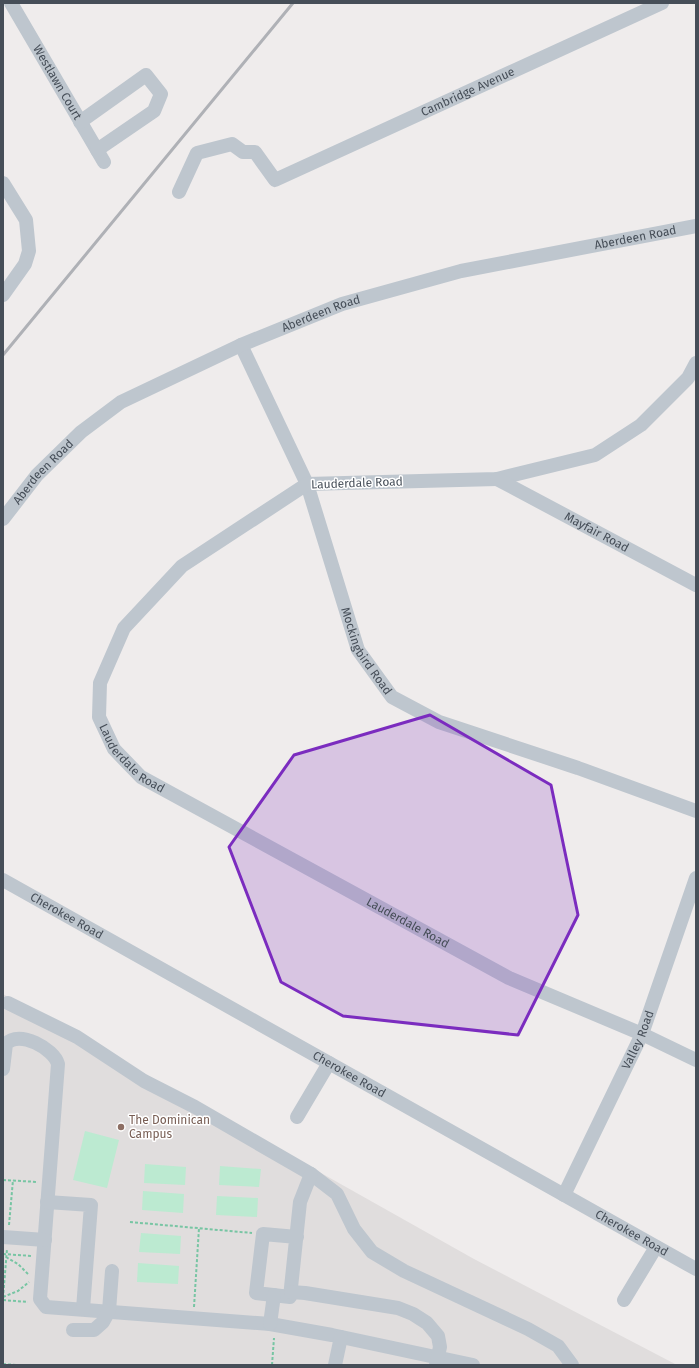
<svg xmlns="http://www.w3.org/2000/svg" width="699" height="1368" viewBox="0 0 699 1368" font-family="'Fira Sans',sans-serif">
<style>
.education{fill:#e0dddd}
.green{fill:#bcead1}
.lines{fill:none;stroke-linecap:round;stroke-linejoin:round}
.path{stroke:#77c5a3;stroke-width:2;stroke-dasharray:3 2;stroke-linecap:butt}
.minor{stroke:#bec6ce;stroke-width:14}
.rail{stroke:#afb1b6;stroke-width:3}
.marked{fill:#7b2cbf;fill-opacity:0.2;stroke:#7b2cbf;stroke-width:3;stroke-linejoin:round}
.education-dot{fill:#8d6e63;stroke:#fff;stroke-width:1.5}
.labels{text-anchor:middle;stroke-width:3;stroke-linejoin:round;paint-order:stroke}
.street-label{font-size:12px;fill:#464e58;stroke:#fff}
.education-label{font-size:12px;fill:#785e54;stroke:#fff;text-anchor:start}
</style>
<rect width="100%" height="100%" fill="#efecec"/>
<!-- education -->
<path class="education" d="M3,994L474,1259L677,1365H3Z"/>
<!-- green -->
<path class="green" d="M85,1131L119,1140L107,1188L73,1180Z
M145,1164L186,1167L185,1185L144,1183Z
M220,1166L261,1169L259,1187L219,1185Z
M143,1191L184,1194L183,1213L142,1210Z
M217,1196L258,1198L257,1217L216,1215Z
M141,1233L181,1236L180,1254L139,1252Z
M138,1263L179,1266L178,1284L137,1282Z"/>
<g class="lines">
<!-- path -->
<path class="path" d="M3,1180L38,1182
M130,1222L252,1233
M9,1225L13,1180
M3,1254L32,1256
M6,1257L18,1264L29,1275
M3,1297L18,1291L29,1282
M3,1298L7,1249
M3,1300L28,1302
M194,1307L199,1228
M3,1364L16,1365
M272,1365L274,1338"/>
<!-- minor -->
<g class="minor">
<path id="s1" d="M11,3L104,162"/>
<path d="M80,122L146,75L161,94L154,111L97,150"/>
<path d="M3,183L26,220L29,251L25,264L3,295"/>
<path id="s2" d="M179,192L197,153L232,144L243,152H255L275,180L662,3"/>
<path id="s3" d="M241,345L307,484L358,650L392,697L439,722L578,768L696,811"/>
<path id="s4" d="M696,363L688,378L641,425L595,455L497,479L307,484L182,566L124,628L100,683L99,717L114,749L141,777L509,978L642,1034L696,1060"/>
<path id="s5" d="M497,479L696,585"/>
<path id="s6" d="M3,519L37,475L81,432L121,402L241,345L342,304L461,271L696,226"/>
<path id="s7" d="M3,880L696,1269"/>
<path d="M8,1003L77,1037L144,1081L195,1107L311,1174L337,1194L354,1229L372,1252L404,1271L528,1329L558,1346L572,1365"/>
<path d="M3,1069L6,1044C19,1029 54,1049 58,1064L40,1299L46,1307L270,1324L332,1335L473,1365"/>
<path d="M297,1117L329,1063"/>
<path id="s8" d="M564,1195L642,1034L696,878"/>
<path d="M47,1202L91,1205L83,1309"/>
<path d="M3,1237L45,1240"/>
<path d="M297,1237L263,1234L256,1293L290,1297L300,1202L311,1174"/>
<path d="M291,1292L305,1293L398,1308L413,1314L427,1323L438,1336L440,1347L436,1365"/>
<path d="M624,1300L656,1247"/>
<path d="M270,1324L274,1295"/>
<path d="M73,1330H94L103,1322L109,1311L112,1271"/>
<path d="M335,1365L341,1337"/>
</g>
<!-- rail -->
<path class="rail" d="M3,355L293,3"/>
</g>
<!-- marked area -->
<path class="marked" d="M430,715L551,785L578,915L518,1035L343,1016L281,982L229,847L294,755Z"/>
<!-- markers -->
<circle class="education-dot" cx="121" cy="1127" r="4"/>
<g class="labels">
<!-- street labels -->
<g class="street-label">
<text dy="4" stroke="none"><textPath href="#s1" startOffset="92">Westlawn Court</textPath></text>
<text dy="4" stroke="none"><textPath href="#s2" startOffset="351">Cambridge Avenue</textPath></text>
<text dy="4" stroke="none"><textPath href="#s6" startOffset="710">Aberdeen Road</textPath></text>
<text dy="4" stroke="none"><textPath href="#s6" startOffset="386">Aberdeen Road</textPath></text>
<text dy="4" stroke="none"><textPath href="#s6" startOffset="62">Aberdeen Road</textPath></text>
<text transform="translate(357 483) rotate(-2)" y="4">Lauderdale Road</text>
<text dy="4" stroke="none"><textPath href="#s5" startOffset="113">Mayfair Road</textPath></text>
<text dy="4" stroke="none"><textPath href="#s3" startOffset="332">Mockingbird Road</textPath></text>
<text dy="4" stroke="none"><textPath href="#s4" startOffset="812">Lauderdale Road</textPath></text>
<text dy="4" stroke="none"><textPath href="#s7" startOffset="73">Cherokee Road</textPath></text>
<text dy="4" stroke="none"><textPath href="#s4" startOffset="1136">Lauderdale Road</textPath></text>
<text dy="4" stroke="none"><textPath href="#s8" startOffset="172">Valley Road</textPath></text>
<text dy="4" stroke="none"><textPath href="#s7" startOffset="397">Cherokee Road</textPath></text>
<text dy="4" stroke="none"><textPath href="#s7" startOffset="721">Cherokee Road</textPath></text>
</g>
<!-- education labels -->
<g class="education-label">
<text x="129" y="1124">The Dominican<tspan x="129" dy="14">Campus</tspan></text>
</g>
</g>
<!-- border -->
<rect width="699" height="1368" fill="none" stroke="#464e58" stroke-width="8"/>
</svg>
